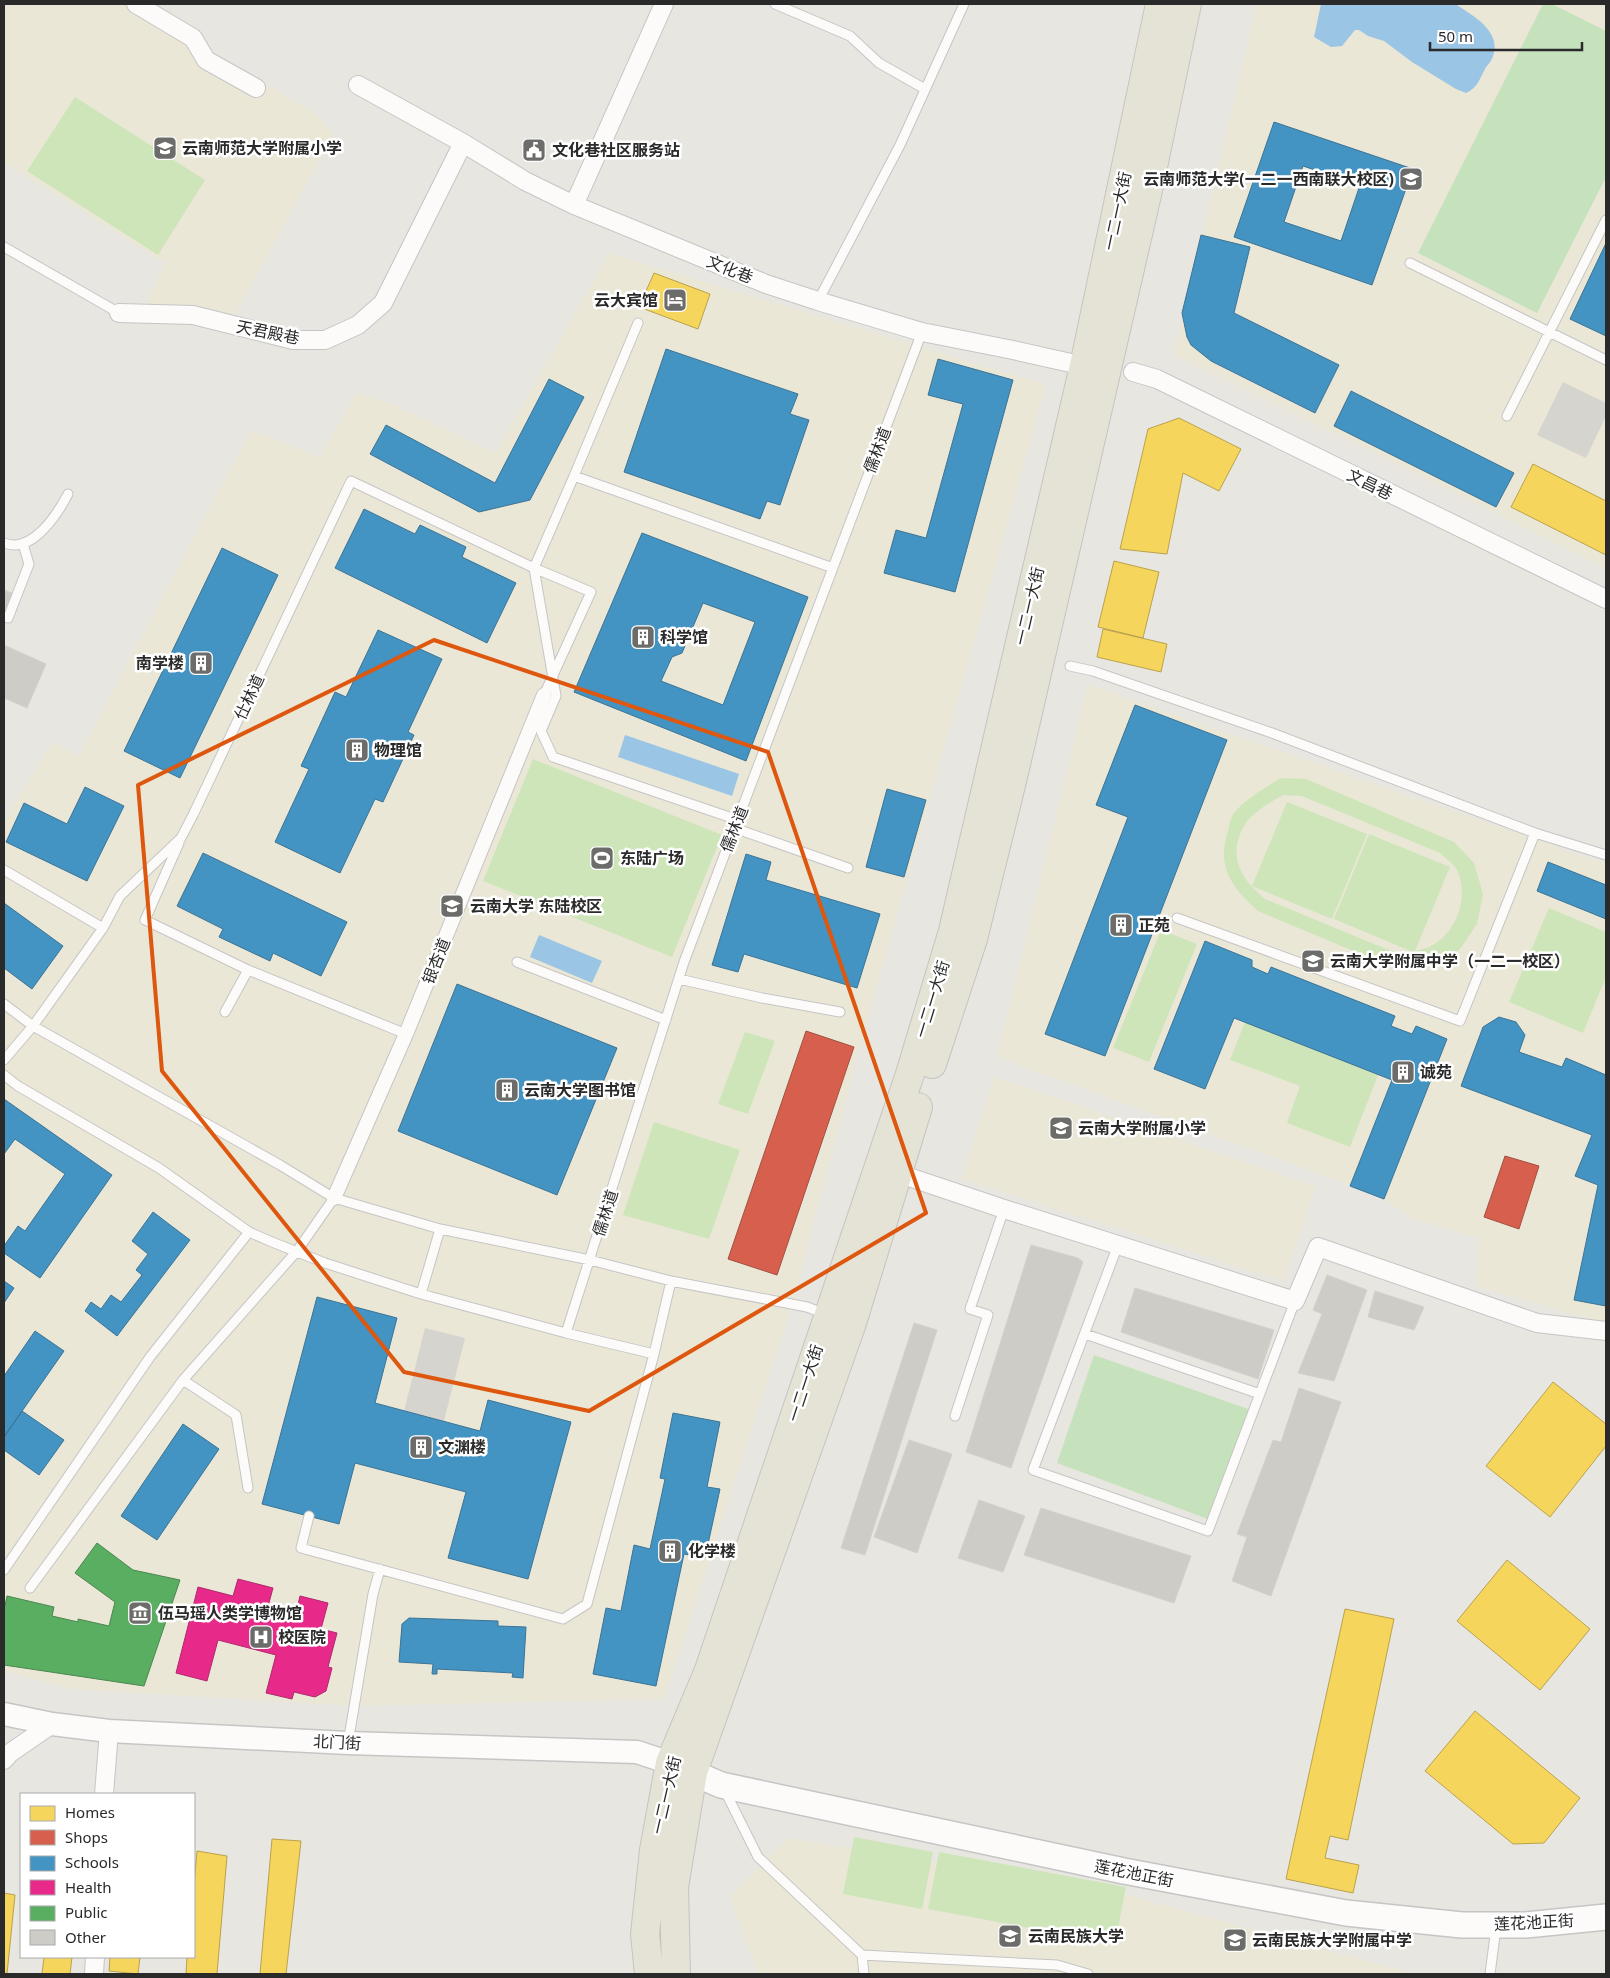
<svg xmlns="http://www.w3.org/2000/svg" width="1610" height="1978" viewBox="0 0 1610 1978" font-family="'Noto Sans','Noto Sans SC',sans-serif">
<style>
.education{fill:#eae7d6}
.green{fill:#c6e2bc}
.pitch{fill:#cee5ba;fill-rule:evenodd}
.plaza{fill:#d6d4ce}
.water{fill:#9ac5e4}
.homes{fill:#f6d55c;stroke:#b9a24d}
.shops{fill:#d6604d;stroke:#a25042}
.schools{fill:#4393c3;stroke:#3c7495;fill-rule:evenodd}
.health{fill:#e7298a;stroke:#ae296d}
.public{fill:#5aae61;stroke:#4c8650}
.building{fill:#cdccc7;stroke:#d3d1cc}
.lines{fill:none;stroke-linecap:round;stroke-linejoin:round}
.service-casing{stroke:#c6c5c5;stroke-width:11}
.pedestrian-casing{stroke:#c6c5c5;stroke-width:16}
.minor-casing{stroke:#c6c5c5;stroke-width:20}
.tertiary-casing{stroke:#c6c5c5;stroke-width:25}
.secondary-casing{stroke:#c6c5c5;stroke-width:28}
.primary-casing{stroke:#c4c4c1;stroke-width:30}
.service{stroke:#fcfbfa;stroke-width:9}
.pedestrian{stroke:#fcfbfa;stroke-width:14}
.minor{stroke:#fcfbfa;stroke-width:18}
.tertiary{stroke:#fcfbfa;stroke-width:22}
.secondary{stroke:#fcfbfa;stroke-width:25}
.primary{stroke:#e5e3d5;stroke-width:28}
.marked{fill:none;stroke:#de570e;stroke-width:4;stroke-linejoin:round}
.labels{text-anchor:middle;stroke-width:5;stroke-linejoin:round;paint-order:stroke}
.poi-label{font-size:16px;font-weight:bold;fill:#2a2a2a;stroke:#fff;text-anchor:start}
.street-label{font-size:16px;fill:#2a2a2a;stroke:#fff}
</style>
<rect width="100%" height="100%" fill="#e8e6e0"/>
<!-- education -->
<path class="education" d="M4,4H154L199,31L212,53L315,113L334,134L234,316L145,305L165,263L4,162Z
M1257,4H1606V569L1174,354Z
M609,253L1046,385L861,1043L792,1305L664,1699L354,1706L72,1689L4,1671V820L52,743L79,755L251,430L320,457L357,393L387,402L495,453Z
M1088,685L1606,864V1322L1565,1312L1476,1286L1479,1239L1410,1217L1378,1195L997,1057Z
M994,1077L1316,1186L1284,1281L962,1179Z
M788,1838L1116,1892L1414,1974H758L730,1897Z"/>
<!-- green -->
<path class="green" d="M1543,4H1552L1606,31V177L1537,313L1418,253Z
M1094,1355L1251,1410L1208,1519L1057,1463Z"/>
<!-- pitch -->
<path class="pitch" d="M75,97L205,180L158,255L27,171Z
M533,759L722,835L672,957L483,881Z
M1281,778L1306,779L1454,842L1474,863L1483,894L1477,924L1460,949L1437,965L1410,970L1391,967L1258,911C1232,888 1216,867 1228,831C1229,826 1230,820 1232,816C1240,802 1268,786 1281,778ZM1283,795L1302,796L1440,853C1445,858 1454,864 1457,870C1472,901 1451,947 1415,951L1450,867L1369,834L1334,919L1413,952L1406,953L1391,951L1265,899C1241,879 1227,856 1244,826C1251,813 1271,802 1283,795Z
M1287,802L1367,834L1332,919L1252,886Z
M1549,908L1606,932V977L1583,1033L1509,1002Z
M1161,930L1197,944L1149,1062L1113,1048Z
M1245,1022L1378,1075L1350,1147L1287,1123L1300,1086L1230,1060Z
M745,1032L775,1041L748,1114L718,1104Z
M654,1122L740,1150L709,1239L623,1215Z
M854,1837L933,1852L922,1909L843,1894Z
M939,1852L1126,1887L1115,1944L928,1909Z"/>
<!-- plaza -->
<path class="plaza" d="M1563,382L1606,403V416L1586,458L1537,435Z
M425,1328L465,1338L444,1421L404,1411Z"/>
<!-- water -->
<path class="water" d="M1321,4H1455C1472,15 1502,31 1493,56C1492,61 1487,65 1485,69C1479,80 1478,87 1466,93L1456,89L1412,62L1384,41L1368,36L1359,30H1355L1342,46L1331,47L1314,37Z
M625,735L739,774L732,796L618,757Z
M539,935L602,961L592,983L530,957Z"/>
<!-- homes -->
<path class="homes" d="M654,273L710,294L698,329L639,307Z
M1179,418L1241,449L1219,491L1183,473L1167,554L1120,549L1148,429Z
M1533,464L1606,501V555L1511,507Z
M1114,561L1159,572L1143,638L1098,627Z
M1103,629L1167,644L1161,672L1097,657Z
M1553,1382L1606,1424V1446L1550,1517L1486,1466Z
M1507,1560L1590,1629L1540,1690L1457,1621Z
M1345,1609L1394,1619L1348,1840L1330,1836L1325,1858L1359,1865L1353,1893L1286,1879Z
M1475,1711L1580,1798L1544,1843L1513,1844L1425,1771Z
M272,1839L301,1841L286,1974H260Z
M197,1851L227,1856L217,1974H186L187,1957H194V1886Z
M4,1893L15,1895L7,1974H4Z
M44,1957H72L70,1974H42Z
M110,1957H140L138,1974L109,1971Z"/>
<!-- shops -->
<path class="shops" d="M806,1031L854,1047L777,1275L728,1259Z
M1505,1156L1539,1166L1519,1229L1484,1217Z"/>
<!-- schools -->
<path class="schools" d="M1274,122L1413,169L1372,285L1234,237ZM1303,166L1360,185L1341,241L1284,222Z
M1201,235L1250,247L1234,313L1339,365L1315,413L1211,361L1191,345L1187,337L1182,313Z
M1606,243V336L1570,319Z
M666,349L798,394L790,414L809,420L780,505L767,501L760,519L624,472Z
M938,359L1013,380L955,592L884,573L896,530L926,538L963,404L928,395Z
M549,379L584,397L530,500L479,512L370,454L386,425L495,483Z
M1351,391L1514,473L1496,507L1334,426Z
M364,509L415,534L420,525L466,547L462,557L516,583L487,643L335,568Z
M642,533L808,597L746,761L574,692ZM703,603L755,622L723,705L661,681L672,657L682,653Z
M222,548L278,575L180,778L124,751Z
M378,630L442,659L408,732L414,735L383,802L375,799L340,873L275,842L309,769L301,766L335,692L346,697Z
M1135,705L1227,740L1105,1056L1045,1034L1128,817L1096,805Z
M85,787L124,806L87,881L6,842L24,803L67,824Z
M887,789L926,800L904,877L866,867Z
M203,853L347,922L321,976L273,953L270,961L219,937L223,929L177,906Z
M746,854L771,862L766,880L880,914L857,988L744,954L738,972L712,965Z
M1548,862L1606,885V919L1537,891Z
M4,903L63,946L32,989L4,968Z
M1205,941L1252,960V967L1268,974L1271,967L1395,1016L1391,1026L1412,1034L1416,1026L1447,1039L1384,1199L1350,1186L1392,1080L1234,1018L1205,1089L1154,1069Z
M457,984L617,1048L557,1195L398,1131Z
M1499,1017L1516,1022L1525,1035L1519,1052L1562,1067L1566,1058L1606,1075V1306L1574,1300L1598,1185L1575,1176L1592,1135L1461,1086L1483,1027Z
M4,1099L112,1175L40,1278L4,1253V1246L18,1226L25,1231L65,1174L15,1139L4,1154Z
M153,1212L190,1240L117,1336L85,1311L91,1302L101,1309L111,1295L121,1302L142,1275L136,1270L148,1254L132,1241Z
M4,1281L14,1288L4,1303Z
M317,1297L397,1318L375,1403L480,1431L488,1400L571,1422L528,1579L448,1558L466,1492L355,1463L339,1524L262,1504Z
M35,1331L64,1351L4,1437V1376Z
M22,1411L64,1440L39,1475L4,1450V1437Z
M673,1413L720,1422L707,1487L720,1489L705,1558L684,1554L656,1686L593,1674L606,1608L621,1611L634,1545L650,1549L665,1479L660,1478Z
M183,1424L219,1449L157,1540L121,1516Z
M409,1618L498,1621V1626L526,1627L523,1678L512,1677L513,1673L437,1669V1674H432L433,1664L399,1662L402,1624Z"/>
<!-- health -->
<path class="health" d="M238,1579L273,1588L267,1610L295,1617L300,1596L328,1603L321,1629L337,1633L328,1667L332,1668L326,1691L315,1697L294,1692L292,1699L266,1693L276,1655L218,1640L207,1681L176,1673L198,1587L233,1596Z"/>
<!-- public -->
<path class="public" d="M97,1543L133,1570L180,1580L144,1686L4,1665V1610L7,1596L54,1607L52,1616L78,1622V1619L109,1626L115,1602L75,1573Z"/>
<!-- building -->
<path class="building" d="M4,590L17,595L4,624Z
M4,645L46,664L27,708L4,698Z
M1031,1245L1078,1258L1083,1262L1011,1468L966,1452Z
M1327,1275L1367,1290L1334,1381L1298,1373L1322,1314L1313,1310Z
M1135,1288L1274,1330L1258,1379L1121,1332Z
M1375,1291L1424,1307L1414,1330L1368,1317Z
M914,1323L937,1330L865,1555L841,1548Z
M1299,1388L1341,1402L1271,1596L1232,1581L1247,1537L1237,1534L1273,1440L1281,1442Z
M909,1440L952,1454L917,1553L874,1537Z
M979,1500L1025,1516L1003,1572L958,1558Z
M1041,1508L1191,1556L1174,1603L1024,1555Z"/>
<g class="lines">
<!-- service casing -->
<g class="service-casing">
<path id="service" d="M775,4L850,36L879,63L925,89
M4,247L119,313
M1410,263L1606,360
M818,301L900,145L964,4
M1507,416L1606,220
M574,476L638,323
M4,543C32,554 57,515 68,494
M4,617L8,618L29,564L23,544
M1070,666L1093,671L1272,733L1535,833L1606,855
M738,820L553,757L541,731L556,696L534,568L574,476L833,568
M734,828L848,868
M179,843L145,920L248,970L225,1012
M4,870L103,928
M1177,918L1460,1021L1535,833
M517,962L666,1020
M248,970L406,1034
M679,979L762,998L840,1012
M4,1004L33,1026L280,1165L334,1198
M4,1060L33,1026L103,928L120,896L181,838L193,815L351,481L534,568L591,592L544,695
M4,1075L18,1086L159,1168L249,1232L272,1242L325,1263L421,1294L566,1333L654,1354L671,1281
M1118,1245L1033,1470L1208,1531L1295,1301
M421,1294L440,1229
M566,1333L684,962L922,332
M1085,1334L1260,1394
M955,1416L988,1315L970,1309L1004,1209
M248,1488L236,1415L183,1380L297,1251L334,1198L440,1229L590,1260L671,1281L807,1307L825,1314
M309,1516L301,1548L563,1619L587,1604L654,1354
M4,1570L150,1357L249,1232
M30,1588L183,1380
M348,1743L373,1594L380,1569
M724,1789L758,1857L862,1955
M864,1974L862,1955L1057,1965L1088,1974
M1490,1974L1496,1928"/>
</g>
<!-- pedestrian casing -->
<g class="pedestrian-casing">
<path id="pedestrian" d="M334,1198L406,1034L544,695"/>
</g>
<!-- minor casing -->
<g class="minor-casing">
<path id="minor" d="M136,4L193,38L206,60L256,88
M664,4L574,205L766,284L818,301L922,332L1013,350L1093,368
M358,85L463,143L525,181L574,205
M119,313L193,315L293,340H325L358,325L383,303L463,143
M1133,372L1157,379L1606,599
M897,1173L1004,1209L1295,1301L1318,1247L1537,1323L1606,1331
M4,1760L10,1753L52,1724
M104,1794L109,1731
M94,1974L95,1957"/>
</g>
<!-- tertiary casing -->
<g class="tertiary-casing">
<path id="tertiary" d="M4,1714L52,1724L109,1731L348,1743L637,1752L670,1763"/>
</g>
<!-- secondary casing -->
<g class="secondary-casing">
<path id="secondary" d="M675,1765L721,1785L1124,1871L1346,1913L1462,1925H1526L1606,1917"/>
</g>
<!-- primary casing -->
<g class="primary-casing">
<path id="primary" d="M932,1064L973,939L1014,773L1149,186L1187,4
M649,1974L645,1934L654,1850L670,1763L709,1670L910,1074L953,931L1084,366L1160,4
M676,1974L674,1887L693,1772L852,1323L918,1107"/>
</g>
<!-- service -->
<use href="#service" class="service"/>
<!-- pedestrian -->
<use href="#pedestrian" class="pedestrian"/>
<!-- minor -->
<use href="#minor" class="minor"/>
<!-- tertiary -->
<use href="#tertiary" class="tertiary"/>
<!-- secondary -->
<use href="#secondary" class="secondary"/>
<!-- primary -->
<use href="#primary" class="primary"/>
</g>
<!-- marked area -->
<path class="marked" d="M434,640L768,752L926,1213L589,1411L404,1372L162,1071L138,785Z"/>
<!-- icons -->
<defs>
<g id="school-square" transform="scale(1.25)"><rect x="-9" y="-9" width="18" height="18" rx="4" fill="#6c6c6a" stroke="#fff"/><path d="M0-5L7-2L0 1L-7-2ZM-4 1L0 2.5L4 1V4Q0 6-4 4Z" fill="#fff"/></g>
<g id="civic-square" transform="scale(1.25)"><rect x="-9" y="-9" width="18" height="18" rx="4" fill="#6c6c6a" stroke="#fff"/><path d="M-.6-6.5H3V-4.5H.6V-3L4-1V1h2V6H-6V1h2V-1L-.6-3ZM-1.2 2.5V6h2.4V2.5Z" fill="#fff"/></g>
<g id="university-square" transform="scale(1.25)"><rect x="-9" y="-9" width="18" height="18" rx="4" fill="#6c6c6a" stroke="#fff"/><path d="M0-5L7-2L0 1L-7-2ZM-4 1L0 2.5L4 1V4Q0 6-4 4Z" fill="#fff"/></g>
<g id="hotel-square" transform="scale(1.25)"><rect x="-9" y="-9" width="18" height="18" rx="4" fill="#6c6c6a" stroke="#fff"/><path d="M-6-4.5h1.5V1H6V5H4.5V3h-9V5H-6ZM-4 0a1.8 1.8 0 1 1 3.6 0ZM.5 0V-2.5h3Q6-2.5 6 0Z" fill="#fff"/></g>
<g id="building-square" transform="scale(1.25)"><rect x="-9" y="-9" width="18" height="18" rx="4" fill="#6c6c6a" stroke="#fff"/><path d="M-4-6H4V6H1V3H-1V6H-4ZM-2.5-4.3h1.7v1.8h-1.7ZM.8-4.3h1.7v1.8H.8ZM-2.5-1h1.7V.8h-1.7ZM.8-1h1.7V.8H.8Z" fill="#fff"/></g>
<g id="stadium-square" transform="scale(1.25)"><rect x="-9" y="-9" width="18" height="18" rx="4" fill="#6c6c6a" stroke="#fff"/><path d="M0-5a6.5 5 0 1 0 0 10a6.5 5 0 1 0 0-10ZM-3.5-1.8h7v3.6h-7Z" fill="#fff"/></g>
<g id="museum-square" transform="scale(1.25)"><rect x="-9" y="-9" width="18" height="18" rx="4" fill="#6c6c6a" stroke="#fff"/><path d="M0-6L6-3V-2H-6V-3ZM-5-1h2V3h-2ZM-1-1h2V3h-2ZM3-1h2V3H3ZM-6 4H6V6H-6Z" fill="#fff"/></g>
<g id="hospital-square" transform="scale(1.25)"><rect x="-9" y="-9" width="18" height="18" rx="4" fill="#6c6c6a" stroke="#fff"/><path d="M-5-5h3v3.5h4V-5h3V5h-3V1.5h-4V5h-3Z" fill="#fff"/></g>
</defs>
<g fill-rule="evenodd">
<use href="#school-square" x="165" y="148"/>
<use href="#civic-square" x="534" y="150"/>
<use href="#university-square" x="1411" y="179"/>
<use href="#hotel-square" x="675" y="300"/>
<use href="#building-square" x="643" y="637"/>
<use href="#building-square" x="201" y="663"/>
<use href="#building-square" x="357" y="750"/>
<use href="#stadium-square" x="602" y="858"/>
<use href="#university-square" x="452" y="906"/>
<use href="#building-square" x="1121" y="925"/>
<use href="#school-square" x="1313" y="961"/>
<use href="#building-square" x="1403" y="1072"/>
<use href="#building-square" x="507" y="1090"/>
<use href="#school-square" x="1061" y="1128"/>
<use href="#building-square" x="421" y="1447"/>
<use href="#building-square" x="670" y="1551"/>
<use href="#museum-square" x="140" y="1613"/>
<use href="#hospital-square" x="261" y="1637"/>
<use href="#university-square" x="1010" y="1936"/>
<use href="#school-square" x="1235" y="1940"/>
</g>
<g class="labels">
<!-- poi labels -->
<g class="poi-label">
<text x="182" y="154">云南师范大学附属小学</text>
<text x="552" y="156">文化巷社区服务站</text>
<text x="1394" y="185" text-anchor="end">云南师范大学(一二一西南联大校区)</text>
<text x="658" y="306" text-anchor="end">云大宾馆</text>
<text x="660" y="643">科学馆</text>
<text x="184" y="669" text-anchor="end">南学楼</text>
<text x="374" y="756">物理馆</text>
<text x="620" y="864">东陆广场</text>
<text x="470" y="912">云南大学 东陆校区</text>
<text x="1138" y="931">正苑</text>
<text x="1330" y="967">云南大学附属中学（一二一校区）</text>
<text x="1420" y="1078">诚苑</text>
<text x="524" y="1096">云南大学图书馆</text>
<text x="1078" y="1134">云南大学附属小学</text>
<text x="438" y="1453">文渊楼</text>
<text x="688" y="1557">化学楼</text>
<text x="158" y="1619">伍马瑶人类学博物馆</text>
<text x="278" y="1643">校医院</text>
<text x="1028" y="1942">云南民族大学</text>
<text x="1252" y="1946">云南民族大学附属中学</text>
</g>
<!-- street labels -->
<g class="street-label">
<text transform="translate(1117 211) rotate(-78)" y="6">一二一大街</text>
<text transform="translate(730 269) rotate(22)" y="6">文化巷</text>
<text transform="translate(268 332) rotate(11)" y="6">天君殿巷</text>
<text transform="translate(877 450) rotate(-69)" y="6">儒林道</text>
<text transform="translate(1370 484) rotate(26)" y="6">文昌巷</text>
<text transform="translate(1029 606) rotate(-77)" y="6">一二一大街</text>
<text transform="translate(249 697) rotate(-65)" y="6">仕林道</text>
<text transform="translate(734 829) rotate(-68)" y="6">儒林道</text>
<text transform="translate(436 961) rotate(-68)" y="6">银杏道</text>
<text transform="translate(932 999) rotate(-73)" y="6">一二一大街</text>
<text transform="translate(605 1213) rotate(-72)" y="6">儒林道</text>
<text transform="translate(805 1383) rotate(-72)" y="6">一二一大街</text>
<text transform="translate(337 1742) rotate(3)" y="6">北门街</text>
<text transform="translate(666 1795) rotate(-77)" y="6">一二一大街</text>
<text transform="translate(1134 1873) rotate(11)" y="6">莲花池正街</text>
<text transform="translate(1534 1922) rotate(-3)" y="6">莲花池正街</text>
</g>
</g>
<!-- border -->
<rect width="1610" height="1978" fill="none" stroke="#2a2a2a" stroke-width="10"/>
<!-- legend -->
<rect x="20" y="1793" width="175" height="165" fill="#ffffff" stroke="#aaaaaa"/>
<rect x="30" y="1806" width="25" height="15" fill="#f6d55c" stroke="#aaaaaa"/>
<text x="65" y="1818" font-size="15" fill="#2a2a2a">Homes</text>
<rect x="30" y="1830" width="25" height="15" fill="#d6604d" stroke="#aaaaaa"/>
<text x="65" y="1843" font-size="15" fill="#2a2a2a">Shops</text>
<rect x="30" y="1856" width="25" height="15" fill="#4393c3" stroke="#aaaaaa"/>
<text x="65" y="1868" font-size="15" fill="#2a2a2a">Schools</text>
<rect x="30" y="1880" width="25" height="15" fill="#e7298a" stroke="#aaaaaa"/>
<text x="65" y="1893" font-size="15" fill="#2a2a2a">Health</text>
<rect x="30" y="1906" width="25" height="15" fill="#5aae61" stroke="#aaaaaa"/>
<text x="65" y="1918" font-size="15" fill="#2a2a2a">Public</text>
<rect x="30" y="1930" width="25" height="15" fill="#cdccc7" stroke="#aaaaaa"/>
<text x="65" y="1943" font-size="15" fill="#2a2a2a">Other</text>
<!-- scale -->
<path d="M1430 42v8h152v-8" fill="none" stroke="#2a2a2a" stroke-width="2.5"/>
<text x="1438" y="42" font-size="15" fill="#2a2a2a" stroke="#ffffff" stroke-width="4" paint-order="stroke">50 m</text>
</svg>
